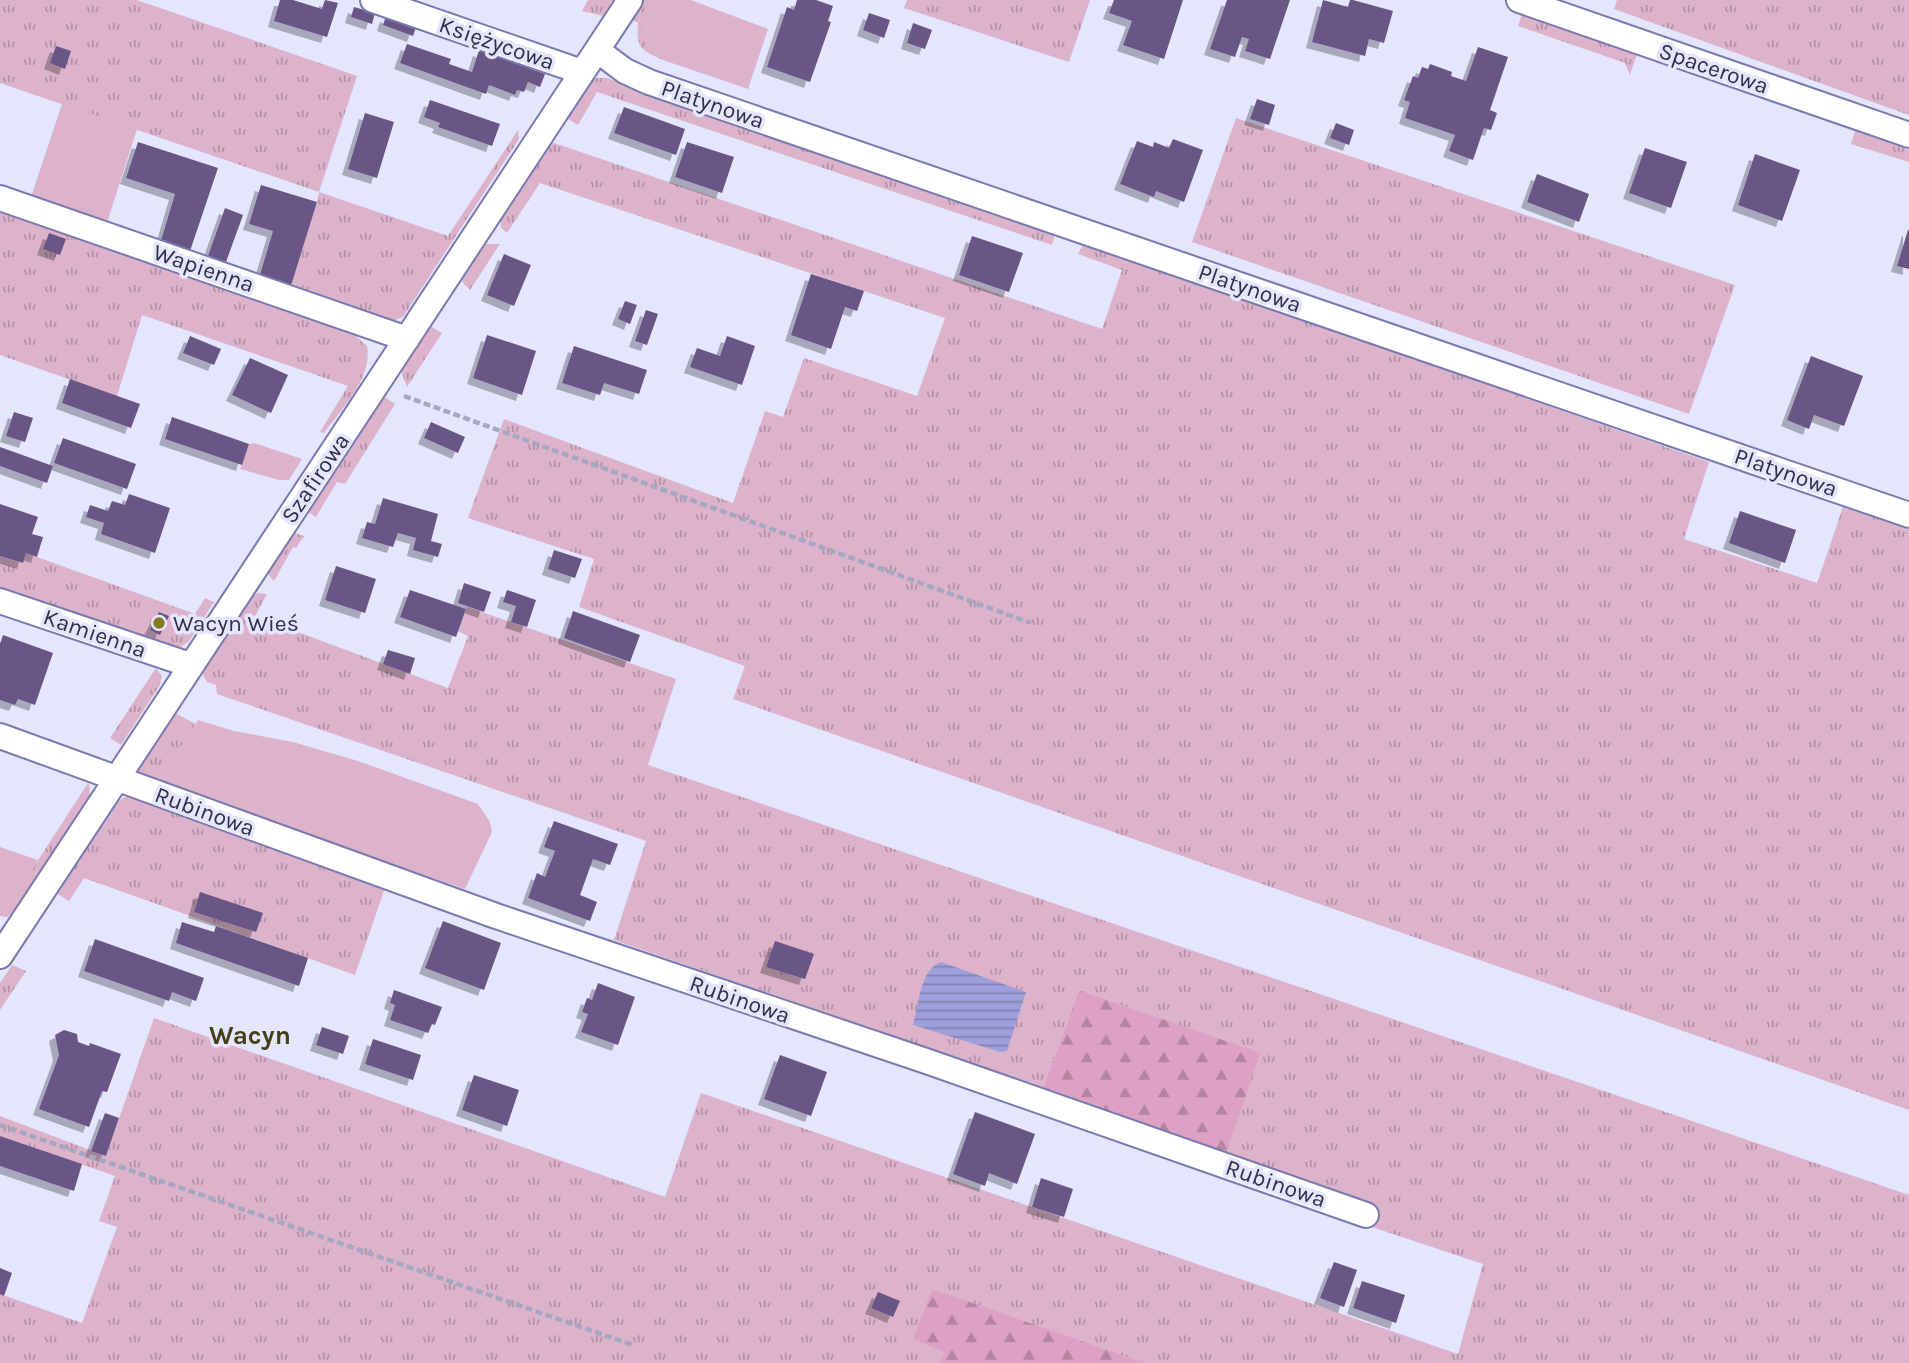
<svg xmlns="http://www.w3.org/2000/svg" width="1909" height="1363" viewBox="0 0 1909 1363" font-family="Karla,sans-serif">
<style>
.grass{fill:url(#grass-tufts)}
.forest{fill:url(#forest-firs)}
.garden{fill:#dcb3ca}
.water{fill:url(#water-rules)}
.building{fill:#6a5587;filter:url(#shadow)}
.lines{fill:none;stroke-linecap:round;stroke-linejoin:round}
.street-casing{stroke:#797ab0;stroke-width:28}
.path{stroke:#a6a8bf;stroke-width:4.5;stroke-dasharray:7 3.5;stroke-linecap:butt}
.street{stroke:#fff;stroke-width:24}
.poi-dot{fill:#847b20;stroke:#e4e6fe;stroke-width:2.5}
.labels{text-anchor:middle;stroke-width:7;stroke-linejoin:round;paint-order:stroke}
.street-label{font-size:23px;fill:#303047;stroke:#e4e6fe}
.poi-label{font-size:23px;fill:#303047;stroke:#e4e6fe;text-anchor:start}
.quarter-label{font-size:26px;font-weight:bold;fill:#443f16;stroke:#e4e6fe}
</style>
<defs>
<pattern id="grass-tufts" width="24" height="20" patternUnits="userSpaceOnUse" patternTransform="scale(1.75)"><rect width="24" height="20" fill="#dcb3ca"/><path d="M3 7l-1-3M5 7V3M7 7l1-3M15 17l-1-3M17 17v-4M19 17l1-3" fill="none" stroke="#b392a6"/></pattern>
<pattern id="forest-firs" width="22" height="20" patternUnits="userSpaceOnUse" patternTransform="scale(1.75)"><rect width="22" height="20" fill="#dda1c4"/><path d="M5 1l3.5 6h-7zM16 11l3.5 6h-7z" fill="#b484a1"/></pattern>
<pattern id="water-rules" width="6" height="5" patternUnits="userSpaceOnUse" patternTransform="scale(1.75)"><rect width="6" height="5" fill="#9fa0db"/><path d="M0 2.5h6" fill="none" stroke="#8283b3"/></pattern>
<filter id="shadow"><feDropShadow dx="-6" dy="6" stdDeviation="0" flood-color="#0004"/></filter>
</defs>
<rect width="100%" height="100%" fill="#e4e6fe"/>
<!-- grass -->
<path class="grass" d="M0,0H137L357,76L319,192L448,236L518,130L519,139L403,317L393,321L380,318L290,289L317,202L319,192L0,83Z
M588,0H613L603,16L582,11Z
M643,0H662L645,27L663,60C641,50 636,48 638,23L631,19Z
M907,0H1090L1069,62L904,8Z
M1617,0H1909V115L1614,9Z
M1522,14L1637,54L1630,75L1625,63L1518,26Z
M596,78H608L631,88L1055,235L1052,245L597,92L578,125L565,117L589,82Z
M1236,118L1735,285L1689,414L1192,242Z
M1855,131L1909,150V162L1851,144Z
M554,143L1102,329L1122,270L1078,254L1083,244L1709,462L1684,539L1817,583L1843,507L1909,530V1110L733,699L745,666L579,607L594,559L468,518L504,419L733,503L765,411L783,417L804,358L917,396L945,318L540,183L507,233L501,228L500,214L549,144Z
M0,208L346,328L367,346C373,378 342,408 324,433L320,432L348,386L142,315L117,396L0,355Z
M484,244H500L470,290L462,282L461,273Z
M430,326L442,333L407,387L400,368Z
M383,396L395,404L345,484L337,482L316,517L308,512Z
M294,533L304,536L296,548L293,547L274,581L267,573Z
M26,553L195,614L205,598L214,602L189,641L181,647L171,646L0,589V556L22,563Z
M258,593L267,594L255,616L448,688L468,636L458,631L467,607L676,679L648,765L1909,1195V1363H0V1294L82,1323L117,1227L99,1221L115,1176L0,1136V1116L106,1156L154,1018L665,1197L701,1093L1458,1354L1483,1264L1360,1223L1225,1158L1259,1054L1079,990L1043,1088L614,940L646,841L217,694L216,685L207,682L202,673L250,598Z
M156,668L162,676L160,685L121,745L110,738Z
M175,713L196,724L156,783L141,778L136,771Z
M88,783L90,786L89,797L12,913L7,917L0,916V913H4Z
M127,796H133L386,885L355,975L84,878L69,901L56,893L118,801Z
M12,965L26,971L0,1010V983Z"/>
<!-- forest -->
<path class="forest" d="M1079,990L1260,1053L1225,1158L1043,1088Z
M932,1290L946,1294L1145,1363H941L944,1352L913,1339Z"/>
<!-- garden -->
<path class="garden" d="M662,0H691L768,29L748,89L663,60L645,27Z
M62,104L137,129L106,226L30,200Z
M254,443L302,459L289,480H279L240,469L249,444Z
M198,720L234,731L293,742L358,761L478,804L490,822L492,832L465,889L156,783Z
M0,847L38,860L4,914L0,913Z"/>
<!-- water -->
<path class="water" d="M941,962L1026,992L1007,1051L1000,1052L913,1025C918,1007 920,969 941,962Z"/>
<!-- building -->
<path class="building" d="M280,0H293L322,9L325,0L338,3L327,37L274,21Z
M797,0H816L833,6L828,21L831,22L810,82L767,67L787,7L794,10Z
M1114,0H1183L1164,59L1123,45L1132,21L1109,13Z
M1227,0H1290L1270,59L1245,51L1249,39L1242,37L1235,57L1210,49Z
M1323,0L1348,7L1350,0H1353L1393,11L1384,43L1369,39L1365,56L1312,42Z
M354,7L375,13L372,24L351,17Z
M869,13L890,20L884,38L863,30Z
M386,16L416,27L413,36L383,25Z
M913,23L932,30L925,49L907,43Z
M407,44L451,59L449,64L472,72L479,50L545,74L540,87L528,82L524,92L517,90L515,95L489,85L486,94L400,63Z
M56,46L71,51L65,69L50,63Z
M1478,47L1508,57L1490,110L1497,113L1491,130L1484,128L1473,160L1449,151L1455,135L1405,118L1410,102L1404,100L1413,76L1418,78L1422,67L1428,69L1430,64L1452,72L1451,76L1466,81Z
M1257,99L1275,105L1269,125L1250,119Z
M430,100L500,124L492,146L438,127L440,123L424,117Z
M624,107L685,129L676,155L614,133Z
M365,113L394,122L377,178L348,169Z
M1336,123L1354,130L1349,145L1330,138Z
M1173,139L1203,150L1184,202L1156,191L1154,197L1120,184L1137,141L1153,147L1154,142L1169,148Z
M138,142L218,168L189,254L160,244L175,194L126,178Z
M687,142L734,157L722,193L675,177Z
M1645,148L1687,162L1671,208L1629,193Z
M1755,154L1800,170L1782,221L1738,205Z
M1537,174L1589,194L1579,222L1527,202Z
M261,185L317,202L290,289L259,278L273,231L249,224Z
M225,208L243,215L226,262L208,256Z
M1908,230H1909V269L1897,266Z
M49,233L66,239L60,255L43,249Z
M972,236L1023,253L1009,292L959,275Z
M504,254L531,265L514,306L487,295Z
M811,274L864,291L857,311L845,307L831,349L791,335Z
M625,301L637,305L630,324L618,319Z
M646,310L658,314L647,345L635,341Z
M487,335L536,351L522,395L473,378Z
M190,336L221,349L214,365L183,353Z
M727,336L755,346L742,385L690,367L697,348L720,356Z
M574,346L647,370L639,394L604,383L600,395L562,383Z
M1811,356L1863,376L1844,426L1814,415L1809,429L1787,420Z
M250,358L288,375L271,413L232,395Z
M70,379L140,404L131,428L62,403Z
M14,412L33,418L25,442L6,436Z
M172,417L249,444L242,465L165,439Z
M431,422L465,437L458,453L424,438Z
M63,438L136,464L127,489L54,463Z
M0,447L53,466L47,483L0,466Z
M129,494L170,508L155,553L101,534L104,523L86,517L90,505L108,511L112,501L125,505Z
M383,498L438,514L431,541L442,544L438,557L413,550L416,538L398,533L393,547L362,538L367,522L375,524Z
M0,504L38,517L32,534L43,537L37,557L26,553L23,563L0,556Z
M1740,511L1796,530L1785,563L1729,543Z
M554,550L582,559L575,578L548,569Z
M336,566L376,579L365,613L325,600Z
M464,583L491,592L484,612L458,603Z
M410,590L466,609L456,637L400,617Z
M507,590L536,600L527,627L511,622L516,606L503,602Z
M573,611L640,635L630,662L564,638Z
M159,612L169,616L160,635L150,630Z
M3,635L53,653L35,705L18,699L15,705L0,700V644Z
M388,650L415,658L410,674L383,664Z
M554,821L618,844L610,865L593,859L580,895L597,902L590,921L528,898L537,873L545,877L555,851L544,847Z
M200,892L263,913L256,932L194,912Z
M443,921L501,943L484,990L425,968Z
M182,922L214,932L216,926L308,958L299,986L176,943Z
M95,939L204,978L196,1001L172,992L169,1001L84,971Z
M775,941L814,954L805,979L766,967Z
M598,983L635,997L618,1045L581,1032L588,1014L582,1012L587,998L592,1000Z
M394,990L442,1007L435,1025L432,1024L428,1033L390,1020L395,1005L390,1003Z
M322,1027L349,1036L343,1054L316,1045Z
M64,1030L77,1034L78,1042L89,1046L90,1043L121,1054L107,1092L102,1091L89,1127L39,1109L59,1055L55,1035Z
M373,1039L421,1055L413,1080L365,1064Z
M780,1055L827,1072L811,1116L764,1099Z
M474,1075L519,1090L507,1126L462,1110Z
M975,1112L1035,1134L1017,1184L989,1173L985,1186L953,1174Z
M105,1113L119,1118L106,1156L91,1151Z
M0,1136L82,1164L74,1191L0,1166Z
M1041,1178L1073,1189L1064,1217L1032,1207Z
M1334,1262L1357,1270L1344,1307L1320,1298Z
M0,1268L12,1273L4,1296L0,1294Z
M1362,1281L1405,1295L1396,1323L1353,1308Z
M878,1292L900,1301L893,1317L871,1308Z"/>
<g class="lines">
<!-- street casing -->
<g class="street-casing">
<path id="street" d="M373,0L582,72
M1519,0L1909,135
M597,50L625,71L649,82L1909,515
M0,198L407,339
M0,601L190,665
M0,736L496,916L926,1061L1366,1215
M0,956L630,0"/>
</g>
<!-- path -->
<path class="path" d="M404,396L1031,623
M0,1125L633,1345"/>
<!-- street -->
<use href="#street" class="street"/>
</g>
<!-- markers -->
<circle class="poi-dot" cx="159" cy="623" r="7"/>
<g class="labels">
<!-- street labels -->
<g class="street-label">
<text transform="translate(497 43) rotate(19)" y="8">Księżycowa</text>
<text transform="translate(1714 68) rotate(19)" y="8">Spacerowa</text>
<text transform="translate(713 104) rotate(19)" y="8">Platynowa</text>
<text transform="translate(204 268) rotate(19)" y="8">Wapienna</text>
<text transform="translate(1250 288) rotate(19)" y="8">Platynowa</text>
<text transform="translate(1786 472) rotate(19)" y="8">Platynowa</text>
<text transform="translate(315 478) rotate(-56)" y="8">Szafirowa</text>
<text transform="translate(95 633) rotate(19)" y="8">Kamienna</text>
<text transform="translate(205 811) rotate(20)" y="8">Rubinowa</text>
<text transform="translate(740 999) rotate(19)" y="8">Rubinowa</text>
<text transform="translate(1276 1183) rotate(19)" y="8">Rubinowa</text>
</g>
<!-- poi labels -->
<g class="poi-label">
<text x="173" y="631">Wacyn Wieś</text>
</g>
<!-- quarter labels -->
<g class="quarter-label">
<text x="250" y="1044">Wacyn</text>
</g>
</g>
</svg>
